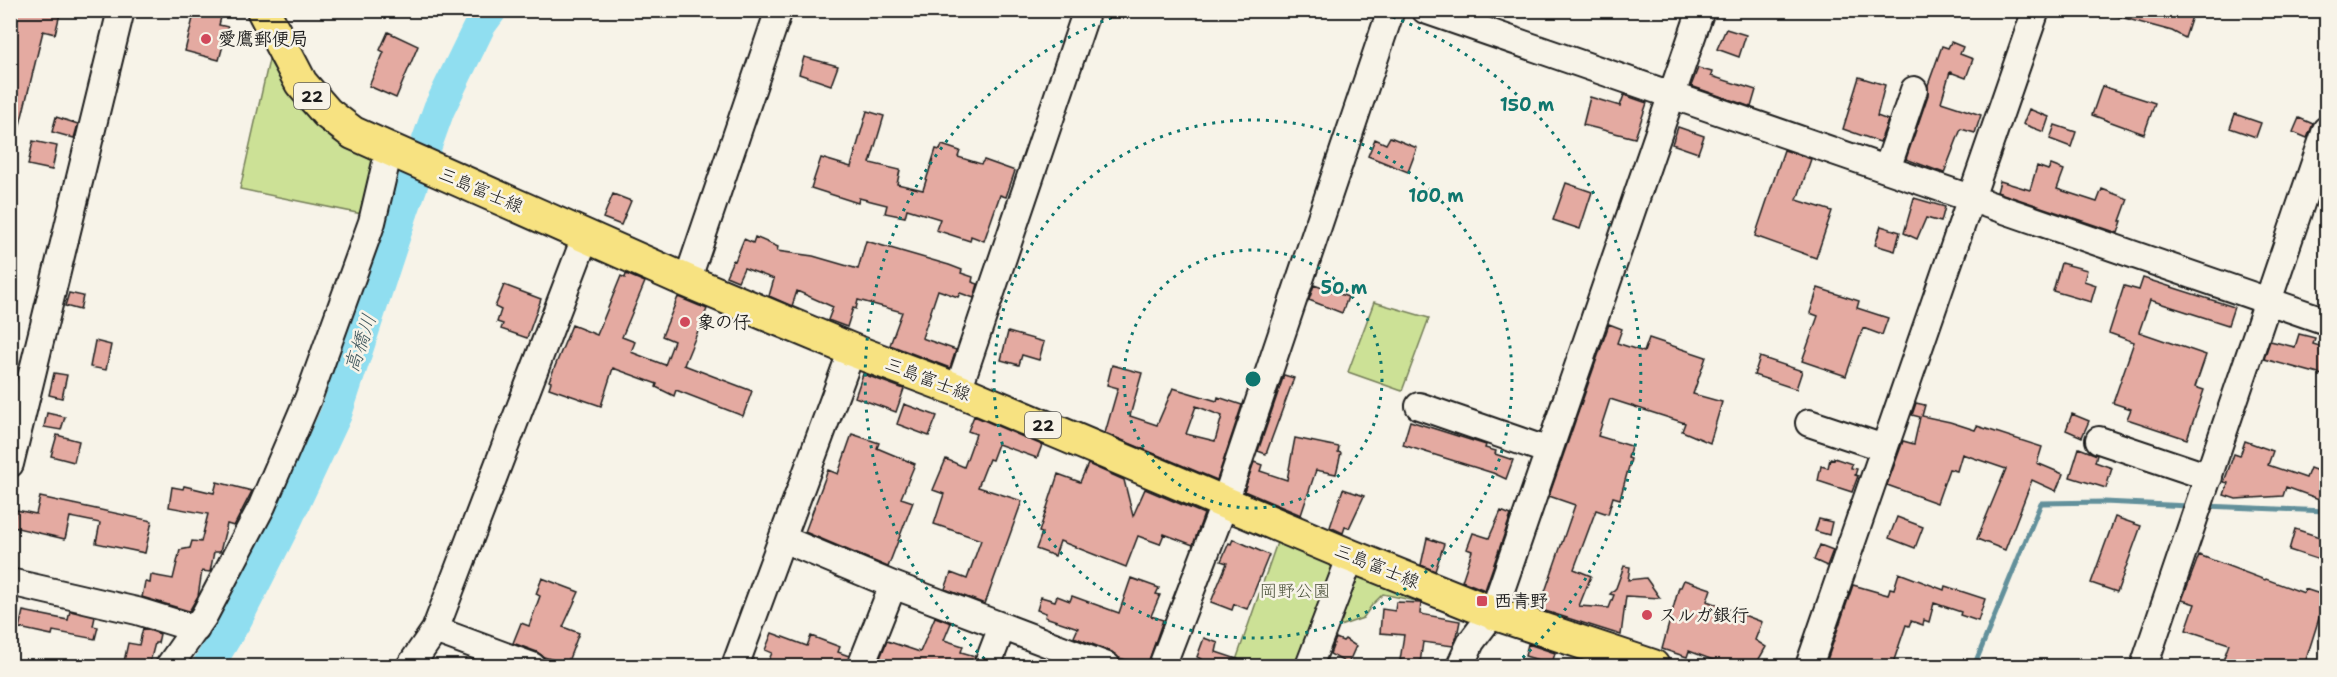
<svg xmlns="http://www.w3.org/2000/svg" width="2337" height="677" viewBox="0 0 2337 677" font-family="'Shantell Sans','Klee One',sans-serif">
<style>
.green{fill:#cce196;stroke:#747e59;stroke-width:1.5}
.lines{fill:none;stroke-linecap:round;stroke-linejoin:round}
.stream{stroke:#62909b;stroke-width:5}
.river{stroke:#90def0;stroke-width:32}
.building{fill:#e4aaa1;stroke:#1c1c1c;stroke-width:1.5;fill-rule:evenodd}
.minor-casing{stroke:#1c1c1c;stroke-width:30}
.major-casing{stroke:#1c1c1c;stroke-width:36}
.minor{stroke:#f7f3e8;stroke-width:26}
.major{stroke:#f7e281;stroke-width:32}
.ring{fill:none;stroke:#0f766e;stroke-width:3;stroke-dasharray:3 6}
.poi-dot{fill:#d1495b;stroke:#f7f3e8;stroke-width:2}
.labels{text-anchor:middle;stroke-width:5;stroke-linejoin:round;paint-order:stroke}
.shield{fill:#f7f3e8;stroke:#5e5c59;stroke-width:1.5}
.shield-label{font-size:16px;font-weight:bold;fill:#1c1c1c}
.poi-label{font-size:18px;font-weight:bold;fill:#1c1c1c;stroke:#f7f3e8;text-anchor:start}
.street-label{font-size:18px;fill:#1c1c1c;stroke:#f7f3e8}
.park-label{font-size:18px;fill:#515741;stroke:#f7f3e8}
.water-label{font-size:20px;font-style:italic;fill:#3f565c;stroke:#f7f3e8}
.centre{fill:#0f766e;stroke:#f7f3e8;stroke-width:3}
.ring-label{font-size:18px;text-anchor:middle;font-weight:bold;fill:#0f766e;stroke:#f7f3e8;stroke-width:5;stroke-linejoin:round;paint-order:stroke}
</style>
<rect width="100%" height="100%" fill="#f7f3e8"/>
<filter id="ink" filterUnits="userSpaceOnUse"><feTurbulence type="fractalNoise" baseFrequency=".0167" numOctaves="2"/><feDisplacementMap in="SourceGraphic" scale="12" xChannelSelector="R" yChannelSelector="G"/><feConvolveMatrix kernelMatrix="1 2 1 2 8 2 1 2 1" color-interpolation-filters="sRGB"/></filter>
<g filter="url(#ink)">
<!-- green -->
<path class="green" d="M269,60L297,106L332,139L377,163L367,215L240,189Z
M1374,302L1429,318L1402,391L1348,372Z
M1280,534L1342,560L1301,666H1234Z
M1354,564L1439,606L1383,594L1372,605L1363,618L1340,626L1329,624Z"/>
<g class="lines">
<!-- stream -->
<path class="stream" d="M2205,506L2326,511
M1974,666L2041,503L2104,502L2189,506"/>
<!-- river -->
<path class="river" d="M208,666L237,618L284,525L336,414L403,210L439,109L480,25L491,10"/>
</g>
<!-- building -->
<path class="building" d="M10,10H61L55,34L43,31L15,145L10,144Z
M195,10H223L219,25L228,27L219,60L185,51Z
M2114,10H2194L2185,38L2172,31L2113,15Z
M1726,29L1746,35L1739,57L1717,49Z
M388,32L418,46L396,98L369,86L384,52L380,50Z
M1951,42L1963,47L1960,54L1973,59L1966,78L1950,72L1941,102L1981,115L1975,133L1961,129L1944,173L1906,159L1928,95V85L1942,46L1948,48Z
M804,57L838,66L831,85L799,74Z
M1698,68L1712,72L1711,76L1756,90L1751,107L1691,86Z
M1859,77L1885,85L1877,116L1888,120L1880,142L1843,129Z
M2102,86L2155,103L2144,134L2092,115Z
M1624,95L1647,103L1635,138L1583,125L1590,97L1620,106Z
M2029,109L2049,117L2044,132L2023,124Z
M867,111L884,116L870,163L900,170L897,184L923,190L936,149L940,150L942,145L960,151L958,157L981,164L984,160L1015,171L1006,197L1000,195L984,241L971,236L970,241L936,230L940,219L907,209L905,217L885,213L887,205L859,198L858,203L811,188L821,158L851,167Z
M2235,114L2261,123L2256,137L2230,128Z
M56,117L78,124L74,138L52,132Z
M2299,118L2313,124L2307,138L2293,132Z
M2055,125L2076,132L2071,147L2050,139Z
M1678,127L1704,136L1698,153L1672,144Z
M1390,137L1417,148L1408,172L1368,156L1375,139L1386,144Z
M33,141L57,146L52,170L28,165Z
M1784,150L1811,159L1797,200L1832,211L1816,258L1755,236Z
M2051,165L2064,170L2057,189L2097,202L2102,189L2128,199L2120,221H2122L2118,233L1997,192L2000,181L2030,190L2037,166L2048,170Z
M1566,183L1592,192L1580,229L1553,220Z
M613,194L631,201L621,225L603,218Z
M1914,198L1945,207L1941,222L1926,218L1917,239L1904,233Z
M1881,226L1900,232L1895,251L1875,245Z
M755,237L778,247L777,251L813,256L858,269L866,241L949,265L962,270L961,273L973,277L972,282L978,284L974,298L960,293L958,297L938,290L922,338L956,350L950,368L890,345L902,312L858,300L856,309L853,308L847,327L828,320L833,307L797,291L792,306L769,296L774,279L744,268L738,281L726,276L733,260L735,261L744,239L753,243Z
M2061,263L2087,270L2084,281L2096,285L2091,302L2053,291Z
M626,274L645,282L622,337L635,342L631,352L665,365L674,341L662,336L678,297L707,309L684,365L752,391L743,416L676,390L674,396L656,387L657,384L613,368L601,406L549,388L551,382L549,381L572,325L597,335L621,276L625,278Z
M2143,278L2234,307L2228,325L2150,300L2139,332L2206,355L2195,387L2204,390L2187,439L2127,419L2131,409L2113,403L2134,342L2109,333L2124,286L2139,290Z
M504,285L541,299L527,338L501,329L503,324L497,322L501,310L495,307Z
M1314,285L1348,297L1342,313L1309,300Z
M1818,288L1859,301L1857,308L1888,318L1882,335L1863,328L1846,376L1802,361L1818,316L1810,313Z
M69,293L83,296L80,310L65,306Z
M1609,324L1622,329L1617,343L1644,352L1649,338L1706,357L1693,394L1722,402L1710,443L1682,431L1685,423L1610,399L1598,436L1631,446L1628,458L1631,459L1620,499L1613,497L1608,514L1596,510L1574,569L1591,576L1579,606L1609,608L1614,595L1610,594L1616,588L1624,566L1630,567L1628,580L1646,578L1660,598L1626,596L1621,635L1539,609L1575,505L1549,496Z
M1008,332L1044,342L1039,360L1022,355L1019,365L1001,360Z
M2299,334L2315,338L2313,344L2326,348V376L2264,359L2270,341L2295,347Z
M95,341L111,345L106,370L90,367Z
M1760,357L1802,371L1796,389L1754,375Z
M1112,365L1142,373L1130,416L1157,425L1173,388L1217,401L1218,397L1242,405L1217,480L1105,433L1118,388L1107,385ZM1196,406L1222,416L1215,441L1186,434Z
M54,373L67,375L62,398L49,395Z
M863,374L904,389L896,412L855,397Z
M1284,375L1294,378L1266,454L1258,451Z
M1916,403L1925,405L1922,416L1950,422L1975,430L1977,426L2042,447L2037,463L2063,474L2056,491L2032,480L2005,550L1977,539L2006,469L1962,454L1957,471L1949,469L1937,503L1887,485L1903,441L1914,444L1920,417L1912,415Z
M904,404L937,416L929,436L897,424Z
M47,413L65,417L61,430L44,427Z
M2072,414L2089,421L2082,437L2066,430Z
M974,416L1042,445L1037,458L998,444L992,460L989,459L978,487L1022,501L985,604L945,589L951,573L967,579L981,540L934,524L944,494L933,490L946,459L964,467L976,434L968,431Z
M1410,421L1486,445L1485,448L1496,451L1495,454L1513,460L1506,479L1493,473L1403,445Z
M852,434L879,443L877,448L915,464L901,498L913,502L888,567L805,532L828,470L838,474Z
M57,435L79,441L74,462L51,456Z
M1295,438L1339,447L1338,452L1341,453L1336,474L1316,470L1301,515L1244,491L1254,462L1262,465L1260,471L1287,480Z
M2245,441L2273,451L2268,465L2306,478L2310,468L2326,474V497L2320,495L2319,499L2286,487L2283,496L2236,499L2224,495L2228,483L2224,482L2234,454L2240,456Z
M2079,448L2097,455L2095,462L2112,468L2106,488L2070,477Z
M1834,458L1852,464L1851,468L1857,469L1855,475L1858,476L1852,492L1818,481L1821,466L1828,468L1830,459L1834,460Z
M1088,464L1124,480L1133,516L1145,489L1204,514L1193,545L1164,534L1160,544L1138,536L1126,567L1060,541L1055,556L1036,549L1042,533L1039,532L1058,474L1080,482Z
M217,482L252,491L234,526L227,524L220,552H214L210,572L202,571L198,596L191,608L189,611L142,597L145,582L150,583L151,575L173,579L180,550L190,548L192,541L201,542L208,514L169,507L172,487L183,489L184,486L214,493Z
M1343,489L1364,496L1349,528L1345,527L1343,533L1330,527Z
M40,497L152,521L145,553L96,543L100,523L70,517L65,539L13,527L16,510L36,514Z
M1501,511L1511,515L1485,590L1462,581L1472,551L1467,549L1473,533L1489,538Z
M1897,517L1923,527L1915,548L1889,538Z
M2115,517L2141,526L2117,592L2091,583Z
M1819,519L1832,522L1829,535L1815,531Z
M2295,529L2326,539V562L2289,550Z
M1427,538L1444,544L1435,571L1421,565Z
M1233,539L1269,555L1247,609L1234,604L1232,610L1211,602L1227,563L1221,561L1229,543L1231,544Z
M1820,545L1833,550L1827,566L1814,560Z
M2199,555L2265,580L2266,579L2304,593L2305,589L2326,596L2304,666H2221L2229,644L2186,630L2195,604L2182,600Z
M1899,573L1944,590L1945,586L1985,599L1978,621L1960,615L1961,612L1934,603L1929,622L1924,620L1923,625L1911,621L1909,626L1906,625L1892,666H1825L1853,585L1888,595L1890,588L1894,589Z
M542,578L579,592L563,627L579,633L567,664L544,657L537,652L513,643L521,623L529,626L540,596L536,594Z
M1131,578L1159,588L1156,594L1160,595L1151,616L1163,620L1147,666L1119,658L1112,652L1074,637L1078,628L1045,617L1046,613L1037,610L1041,597L1055,601L1057,596L1070,601L1072,596L1119,613Z
M1684,580L1711,589L1707,601L1762,622L1755,640L1766,647L1755,666H1729L1689,651L1687,657L1662,649L1679,587H1681Z
M1396,602L1421,603L1420,614L1460,621L1457,636L1453,646L1423,642L1420,663L1400,660L1404,635L1380,633L1382,609L1395,611Z
M23,611L68,620L70,611L95,617L93,626L98,627L95,639L53,631L52,635L19,628Z
M935,617L951,623L944,640L963,646L961,652L975,656L972,666H889L878,663L887,641L920,652Z
M143,628L160,634L158,643H155L149,666H123L128,643L139,645Z
M772,633L807,646L811,636L840,647L838,652L849,656L846,666H766L772,653L765,650Z
M1204,638L1218,643L1216,652L1252,664V666H1199L1201,659L1197,657Z
M1336,638L1343,641L1345,639L1356,646L1348,664L1330,654Z
M1528,644L1555,653L1552,664L1525,656Z"/>
<g class="lines">
<!-- minor casing -->
<g class="minor-casing">
<path id="minor" d="M1425,10L2326,321
M1887,169L1914,90
M687,281L779,10
M958,390L1087,10
M1419,406L1549,451
M1809,423L1884,448
M2099,440L2209,477
M10,464L121,10
M783,539L893,585L1107,666
M10,582L137,611L196,629
M435,630L532,666
M169,666L204,616L262,506L308,399L372,222L389,150
M410,666L435,630L586,235
M735,666L852,350
M861,666L893,585
M987,666L1002,627
M1162,666L1225,502L1391,10
M1309,666L1351,556
M1460,666L1471,642L1493,613L1701,10
M1809,666L2036,10
M2144,666L2326,130"/>
</g>
<!-- major casing -->
<g class="major-casing">
<path id="major" d="M263,10L301,83L327,113L353,133L687,281L852,350L958,390L1351,556L1493,613L1653,666"/>
</g>
<!-- minor -->
<use href="#minor" class="minor"/>
<!-- major -->
<use href="#major" class="major"/>
</g>
</g>
<!-- distance rings -->
<g class="ring">
<circle cx="1253" cy="379" r="129"/>
<circle cx="1253" cy="379" r="259"/>
<path d="M991 665A388 388 0 0 1 1130 11M1376 11A388 388 0 0 1 1515 665"/>
</g>
<!-- markers -->
<g class="poi-dot">
<circle cx="206" cy="39" r="6"/>
<circle cx="685" cy="322" r="6"/>
<rect x="1476" y="595" width="12" height="12" rx="3"/>
<circle cx="1647" cy="615" r="6"/>
</g>
<g class="labels">
<!-- shield labels -->
<g class="shield">
<rect x="294" y="83" width="36" height="26" rx="4.5"/>
<rect x="1025" y="412" width="36" height="26" rx="4.5"/>
</g>
<g class="shield-label">
<text x="312" y="102">22</text>
<text x="1043" y="431">22</text>
</g>
<!-- poi labels -->
<g class="poi-label">
<text x="218" y="45">愛鷹郵便局</text>
<text x="697" y="328">象の仔</text>
<text x="1494" y="607">西青野</text>
<text x="1659" y="621">スルガ銀行</text>
</g>
<!-- street labels -->
<g class="street-label">
<text transform="translate(481 190) rotate(23)" y="6">三島富士線</text>
<text transform="translate(928 379) rotate(21)" y="6">三島富士線</text>
<text transform="translate(1377 566) rotate(22)" y="6">三島富士線</text>
</g>
<!-- park labels -->
<g class="park-label">
<text x="1295" y="597">岡野公園</text>
</g>
<!-- water labels -->
<g class="water-label">
<text transform="translate(360 343) rotate(-71)" y="7">高橋川</text>
</g>
</g>
<circle cx="1253" cy="379" r="9" class="centre"/>
<g class="ring-label">
<text x="1527" y="111">150 m</text>
<text x="1436" y="202">100 m</text>
<text x="1344" y="294">50 m</text>
</g>
<!-- margin -->
<rect width="2337" height="677" fill="none" stroke="#f7f3e8" stroke-width="36"/>
<rect x="18" y="18" width="2301" height="641" fill="none" stroke="#1c1c1c" stroke-width="2" filter="url(#ink)"/>
</svg>
